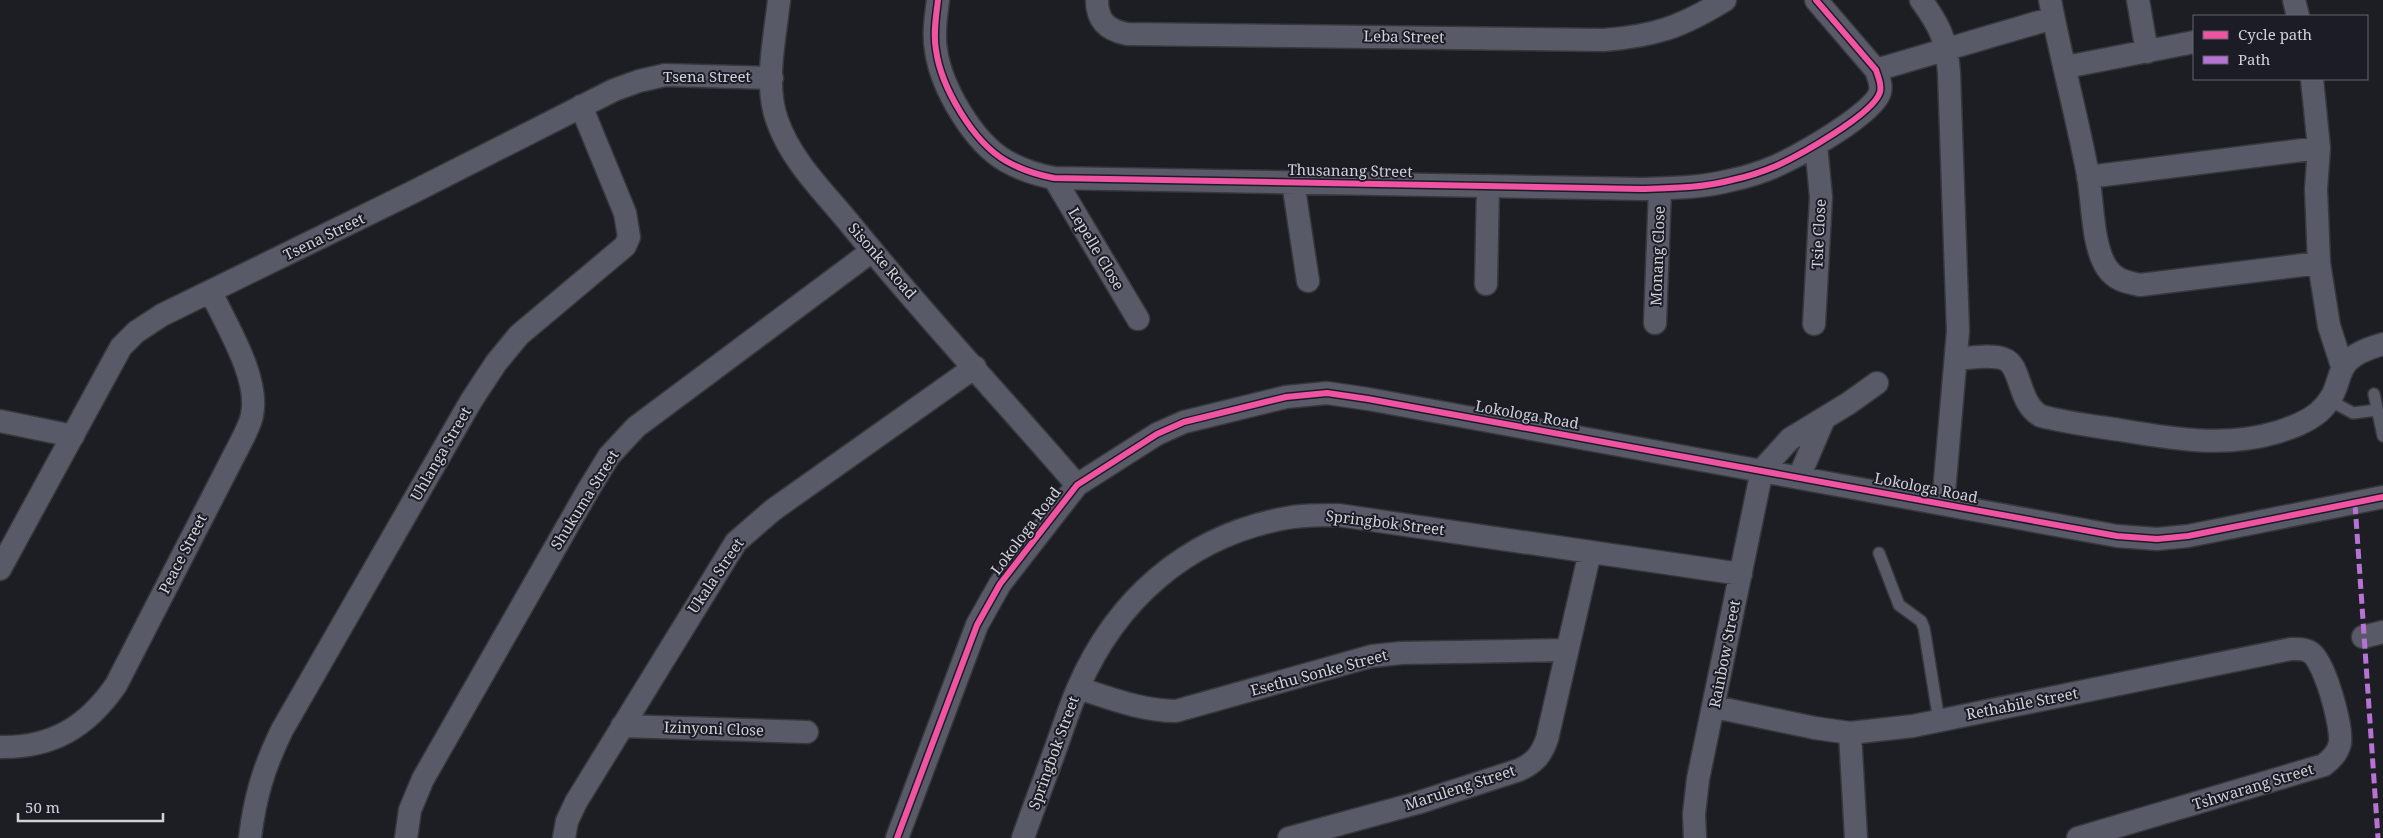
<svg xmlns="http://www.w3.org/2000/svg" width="2383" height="838" viewBox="0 0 2383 838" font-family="'Noto Serif',serif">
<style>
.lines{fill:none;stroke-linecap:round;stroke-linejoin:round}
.service-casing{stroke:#37383c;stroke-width:14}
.minor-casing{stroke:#37383c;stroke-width:25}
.service{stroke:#595a68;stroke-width:11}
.minor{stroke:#595a68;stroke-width:22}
.quiet{stroke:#b673d3;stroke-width:5;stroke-dasharray:10 5;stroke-linecap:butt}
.cycleway-casing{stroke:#1b1c25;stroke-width:9}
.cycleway{stroke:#f153a3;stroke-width:6}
.labels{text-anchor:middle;stroke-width:4;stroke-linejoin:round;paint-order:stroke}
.street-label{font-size:15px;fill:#d1d2d9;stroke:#1b1c25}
</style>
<rect width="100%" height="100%" fill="#1d1e23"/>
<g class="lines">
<!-- service casing -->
<g class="service-casing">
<path id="service" d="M2374,394L2383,436
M2329,400L2353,413L2377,410
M1879,553L1899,605L1921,621L1924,628L1939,721"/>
</g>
<!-- minor casing -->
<g class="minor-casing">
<path id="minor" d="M779,0C775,38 764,84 777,120C791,161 824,192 851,225C923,314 1002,398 1077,485
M938,0C936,16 933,34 936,50C941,87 973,142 1006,161C1020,169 1038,175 1054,178L1641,189C1672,188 1702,188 1732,180C1746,177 1762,172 1776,166C1798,156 1874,114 1880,92C1882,84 1878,77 1876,70L1816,0
M1097,0C1097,21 1107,30 1127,34L1604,40C1655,36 1681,27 1725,0
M1921,0C1940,26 1947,41 1949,73L1958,331L1943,504
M2050,0C2061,59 2077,116 2088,175C2093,202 2092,246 2107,268C2115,280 2126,282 2140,285L2319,263
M2138,0L2147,52
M2294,0L2298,16
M2066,67L2194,42
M1876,70L2053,18
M2312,79L2319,148L2316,189L2319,263L2329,326L2342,366
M2088,177L2319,148
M1054,178L1138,319
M1293,182L1308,281
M1486,284L1488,186
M1655,323L1660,189
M1814,324L1821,197L1816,145
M1956,359C1970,358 1991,354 2004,359C2022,365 2017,403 2041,416C2067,423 2094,426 2120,430C2174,439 2225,448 2278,432C2293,427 2307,422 2319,412C2352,382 2322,361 2383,344
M0,421L73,436
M1799,477L1824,419
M0,569L121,347L136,332L162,315L413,192L614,90L639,81L665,75L772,78
M2363,637L2383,632
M1078,688C1110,698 1142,711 1176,711L1372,656L1401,653L1566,650
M1715,707L1815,728L1850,733L1913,726L2291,649C2297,649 2304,648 2310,652C2325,661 2342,726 2340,743C2338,753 2332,759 2324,765L2078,838
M622,726L807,732
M1850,733L1856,838
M0,747C52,748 87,727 116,685L244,436C247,429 251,422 252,415C260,378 226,325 211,292
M250,838C255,796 264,767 282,730L471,401L496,363L519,335L625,246L629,237L625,213L581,106
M406,838L410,810L423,779L587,492L609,456L636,427L872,251
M564,838L567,821L576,802L736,542L773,510L975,367
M897,838L977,625L1000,584L1077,485L1157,434L1184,422L1286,397L1327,393L1368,399L2117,536L2157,539L2188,536L2383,497
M1023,838C1033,809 1044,781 1054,753C1062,731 1069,709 1078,688C1116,600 1186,538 1281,519C1300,515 1319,515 1338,515L1741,574
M1289,838L1417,803L1519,770C1534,763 1541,756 1547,739L1590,552
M1695,838L1694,814L1698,779L1762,470L1790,439L1849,403L1877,383"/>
</g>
<!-- service -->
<use href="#service" class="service"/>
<!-- minor -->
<use href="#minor" class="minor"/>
<!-- quiet -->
<path class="quiet" d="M2355,504L2378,838"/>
<!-- cycleway casing -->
<g class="cycleway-casing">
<path id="cycleway" d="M938,0C936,16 933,34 936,50C941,87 973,142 1006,161C1020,169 1038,175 1054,178L1641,189C1672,188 1702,188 1732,180C1746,177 1762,172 1776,166C1798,156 1874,114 1880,92C1882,84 1878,77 1876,70L1816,0
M897,838L977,625L1000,584L1077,485L1157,434L1184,422L1286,397L1327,393L1368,399L2117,536L2157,539L2188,536L2383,497"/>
</g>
<!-- cycleway -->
<use href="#cycleway" class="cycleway"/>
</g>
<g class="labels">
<!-- street labels -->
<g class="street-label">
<text transform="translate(1404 37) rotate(1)" y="5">Leba Street</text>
<text x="707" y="82">Tsena Street</text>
<text transform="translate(1350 171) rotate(1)" y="5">Thusanang Street</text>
<text transform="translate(1819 234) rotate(-87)" y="5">Tsie Close</text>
<text transform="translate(324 237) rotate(-26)" y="5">Tsena Street</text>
<text transform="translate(1096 249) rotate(59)" y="5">Lepelle Close</text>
<text transform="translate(1658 256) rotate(-88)" y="5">Monang Close</text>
<text transform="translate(882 261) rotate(49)" y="5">Sisonke Road</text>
<text transform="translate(1527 415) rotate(10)" y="5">Lokologa Road</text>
<text transform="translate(441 454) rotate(-60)" y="5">Uhlanga Street</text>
<text transform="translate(1926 488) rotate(11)" y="5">Lokologa Road</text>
<text transform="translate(585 500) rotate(-58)" y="5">Shukuma Street</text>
<text transform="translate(1385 523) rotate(7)" y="5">Springbok Street</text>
<text transform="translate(1026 531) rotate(-53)" y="5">Lokologa Road</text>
<text transform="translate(183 554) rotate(-63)" y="5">Peace Street</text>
<text transform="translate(716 576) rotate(-56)" y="5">Ukala Street</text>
<text transform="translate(1725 654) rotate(-79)" y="5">Rainbow Street</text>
<text transform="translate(1319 673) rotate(-15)" y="5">Esethu Sonke Street</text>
<text transform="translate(2022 704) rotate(-11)" y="5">Rethabile Street</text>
<text transform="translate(714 729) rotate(2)" y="5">Izinyoni Close</text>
<text transform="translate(1054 753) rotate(-70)" y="5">Springbok Street</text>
<text transform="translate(2253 787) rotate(-17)" y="5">Tshwarang Street</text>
<text transform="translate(1460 788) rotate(-18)" y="5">Maruleng Street</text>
</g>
</g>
<!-- legend -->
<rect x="2193" y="15" width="175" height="65" fill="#1b1c25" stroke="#64656d"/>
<rect x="2203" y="31" width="25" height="8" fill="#f153a3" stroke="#64656d"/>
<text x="2238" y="40" font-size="15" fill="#d1d2d9">Cycle path</text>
<rect x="2203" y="56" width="25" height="8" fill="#b673d3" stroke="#64656d"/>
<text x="2238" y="65" font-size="15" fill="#d1d2d9">Path</text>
<!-- scale -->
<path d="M18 813v8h145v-8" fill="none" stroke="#d1d2d9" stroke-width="2.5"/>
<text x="25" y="813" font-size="15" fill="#d1d2d9" stroke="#1b1c25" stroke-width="4" paint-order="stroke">50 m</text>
</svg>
